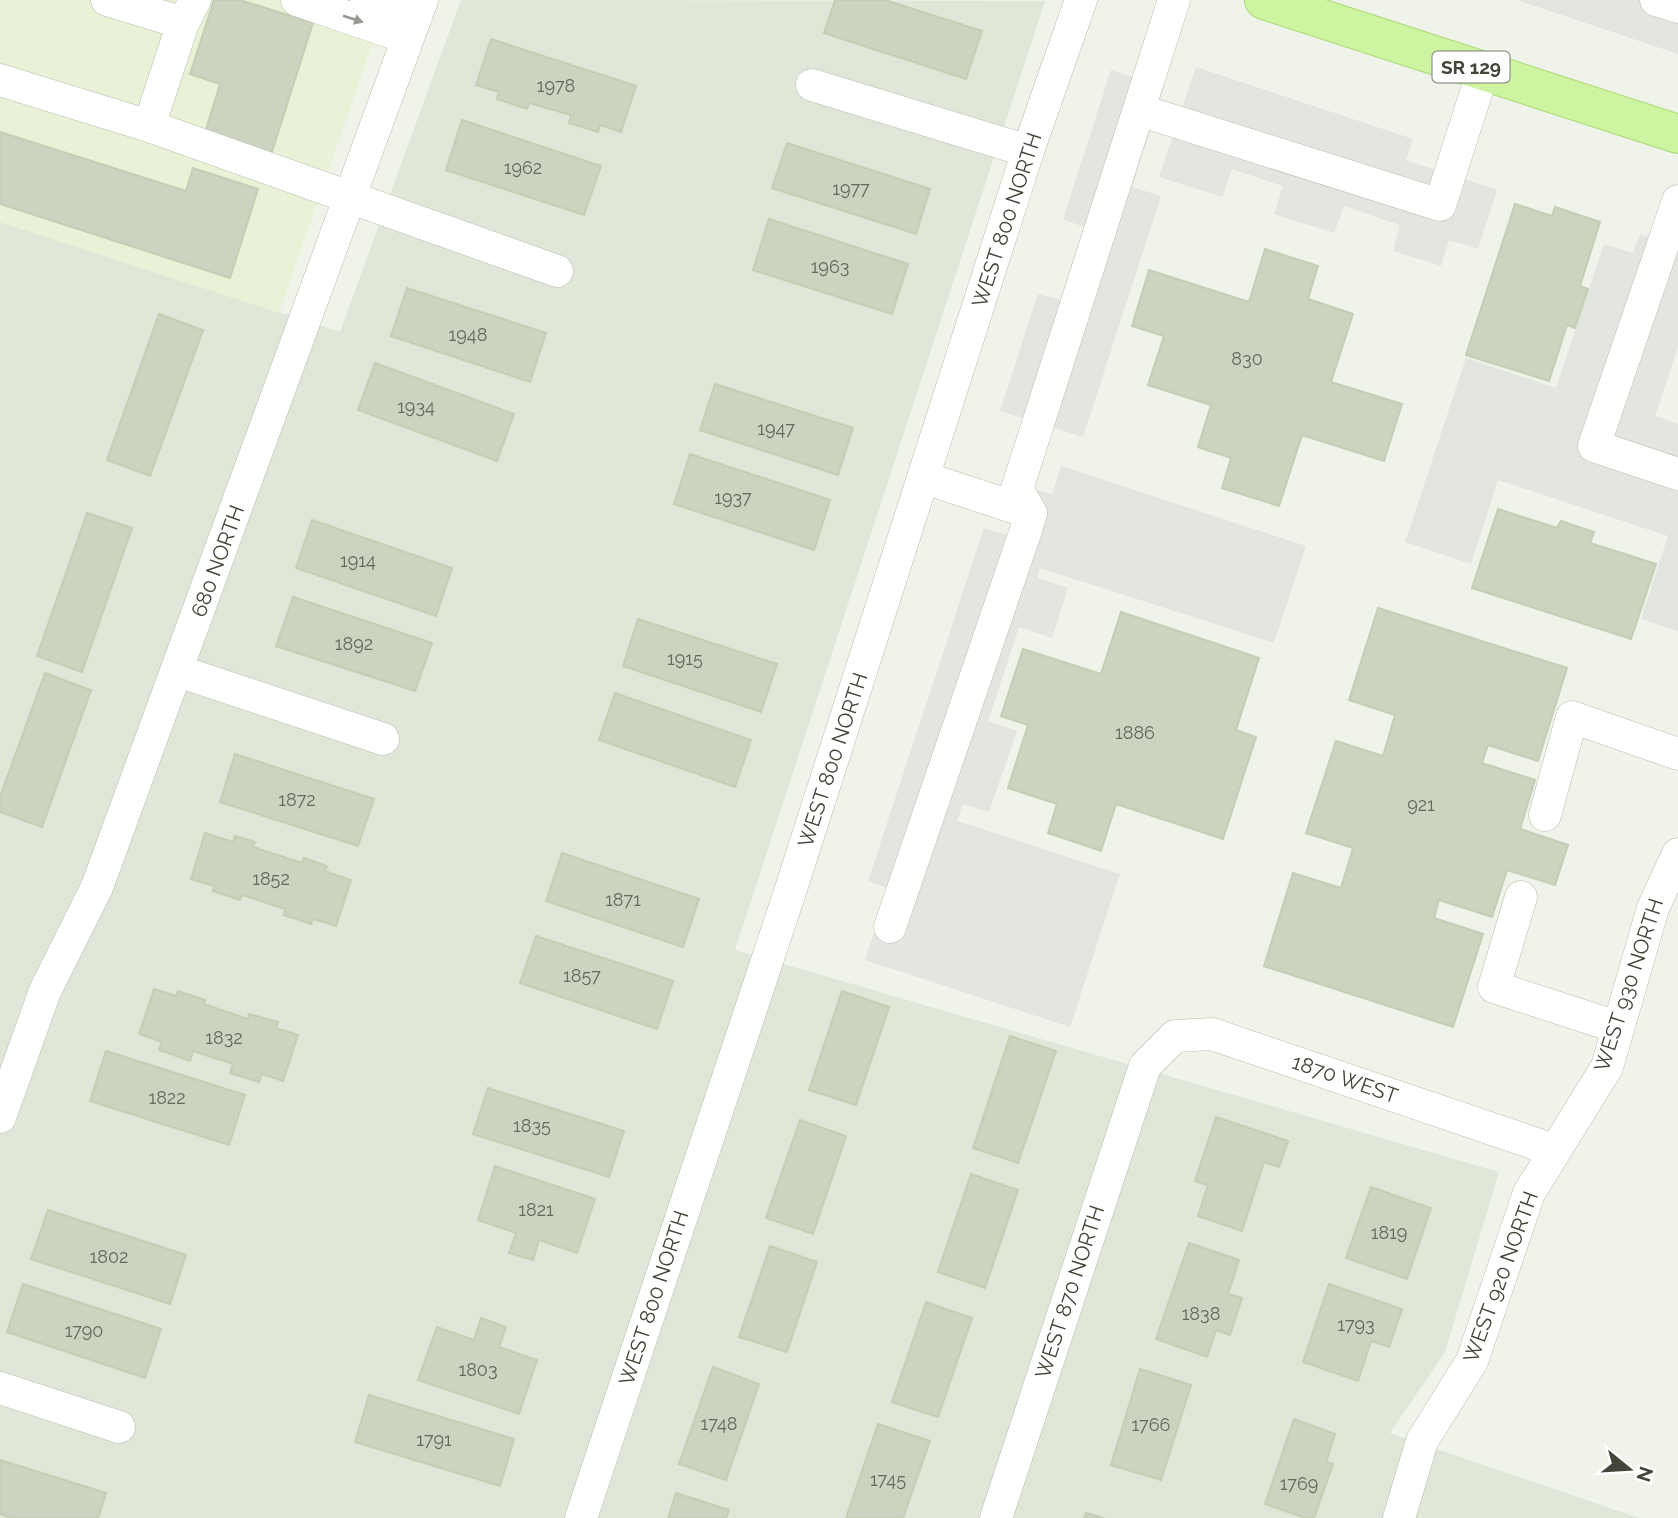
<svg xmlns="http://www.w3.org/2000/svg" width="1678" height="1518" viewBox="0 0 1678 1518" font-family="Raleway,sans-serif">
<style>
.residential{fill:#e0e6d8}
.commercial{fill:#e9f2d7}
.parking{fill:#e3e5e1}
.building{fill:#ccd3c0;stroke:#c4ceb4;stroke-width:2}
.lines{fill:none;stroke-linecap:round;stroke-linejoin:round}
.minor-casing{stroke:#b7bead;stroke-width:33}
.major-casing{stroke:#aad873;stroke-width:40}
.minor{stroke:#fff;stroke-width:32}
.major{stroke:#cdf4a1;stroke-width:38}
.oneway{fill:#969992}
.labels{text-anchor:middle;stroke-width:5;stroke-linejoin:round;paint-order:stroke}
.number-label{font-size:18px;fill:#64695a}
.shield{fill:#fff;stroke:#7a7e74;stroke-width:2}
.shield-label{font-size:19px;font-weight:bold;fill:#414638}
.street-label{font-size:21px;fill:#414638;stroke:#fff}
</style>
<rect width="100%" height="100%" fill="#eff3ea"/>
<!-- residential -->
<path class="residential" d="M461,0L1045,1L735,950L1499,1172L1445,1352L1390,1433L1639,1518H0V222L340,332Z"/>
<!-- commercial -->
<path class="commercial" d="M0,0H388L279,313L0,222Z"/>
<!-- parking -->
<path class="parking" d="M1517,0H1678V54Z
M1196,67L1413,139L1406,160L1497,190L1478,249L1449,240L1441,266L1393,251L1400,225L1344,206L1334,233L1274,214L1283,186L1232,169L1222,197L1159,177Z
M1111,70L1164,87L1132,187L1161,196L1083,437L1000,411L1038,294L1060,300L1084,227L1063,219Z
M1640,234L1678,246V347L1655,416L1678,424V631L1641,619L1668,536L1498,480L1471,564L1405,542L1466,358L1556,388L1604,244L1633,253Z
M1061,466L1306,546L1274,643L1040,568L1037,578L1068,588L1052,638L1019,627L988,721L1017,731L989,812L963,804L957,821L1120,874L1070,1027L865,960L888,888L868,881L984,528L1013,537L1029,487L1052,494Z"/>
<!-- building -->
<path class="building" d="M214,0H240L313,23L270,158L204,136L220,84L190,74Z
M835,0H885L982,31L966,79L824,33Z
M491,39L636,86L621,132L600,125L598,132L569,123L571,115L529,103L527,109L497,99L499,92L476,85Z
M462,120L601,166L584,215L446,170Z
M0,132L186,191L193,168L258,189L230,278L0,204Z
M787,143L930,189L916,234L772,188Z
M1515,204L1552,216L1555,207L1600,222L1580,286L1588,289L1575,328L1567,325L1549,381L1466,355Z
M769,219L908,264L892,314L753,270Z
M1265,249L1318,266L1308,299L1353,314L1331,382L1402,404L1384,461L1302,435L1279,506L1222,488L1231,458L1198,447L1211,405L1148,385L1164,336L1132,326L1149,270L1249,302Z
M407,288L546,333L530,382L391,336Z
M159,314L203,330L150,476L107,460Z
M375,363L514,414L497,461L358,410Z
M715,384L853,428L838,475L700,430Z
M690,454L830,500L814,550L674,504Z
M1498,509L1557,528L1561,521L1594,532L1590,543L1656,564L1631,639L1472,588Z
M87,513L132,528L82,672L37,656Z
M312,520L452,568L436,616L296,568Z
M293,597L432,643L415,691L276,646Z
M1378,608L1567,668L1538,761L1488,745L1482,763L1535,780L1520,829L1568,845L1555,885L1507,870L1492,917L1439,900L1434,918L1483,934L1453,1027L1264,966L1293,873L1341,888L1353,848L1306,833L1336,741L1383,756L1395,715L1349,700Z
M1121,612L1259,658L1236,730L1256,737L1223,839L1116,804L1101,851L1048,833L1057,804L1008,788L1028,725L1001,716L1023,649L1101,674Z
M638,619L777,664L761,712L623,666Z
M45,673L91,690L42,827L0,812V797Z
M615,693L751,740L735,787L599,740Z
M235,754L374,799L358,846L220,802Z
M205,833L233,842L235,836L255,842L253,847L302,863L304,858L327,866L325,871L351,880L336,926L313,919L311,924L284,915L285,909L242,895L240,900L213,891L214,886L191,879Z
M562,853L699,899L683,947L546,901Z
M536,936L673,981L657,1029L520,983Z
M154,989L176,996L178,991L205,1000L204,1004L248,1019L249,1014L278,1022L276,1028L298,1035L283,1081L262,1074L259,1082L230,1073L233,1064L193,1051L190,1061L159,1050L162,1042L139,1034Z
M842,991L889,1007L856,1105L809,1090Z
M1010,1036L1056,1051L1018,1163L973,1148Z
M106,1051L245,1095L229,1145L90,1101Z
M488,1088L624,1131L609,1177L473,1134Z
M1216,1117L1288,1141L1279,1167L1264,1162L1242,1231L1198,1216L1208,1185L1195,1181Z
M800,1120L846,1136L813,1234L766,1218Z
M495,1166L595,1199L577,1253L539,1240L533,1260L509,1253L516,1233L478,1220Z
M971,1174L1018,1190L985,1288L938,1272Z
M1371,1187L1431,1208L1407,1279L1346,1258Z
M48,1210L186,1255L170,1304L31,1259Z
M1189,1243L1239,1260L1228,1294L1242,1298L1230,1335L1216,1330L1207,1357L1156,1339Z
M770,1246L817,1262L787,1352L739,1337Z
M23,1284L161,1329L145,1378L7,1332Z
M1329,1284L1402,1309L1389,1347L1371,1341L1358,1381L1303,1362Z
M926,1302L972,1318L938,1417L892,1402Z
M481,1318L506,1327L499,1347L537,1360L519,1414L418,1380L437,1327L474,1340Z
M713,1367L759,1384L726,1480L679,1464Z
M1140,1369L1191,1385L1161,1480L1111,1465Z
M369,1395L514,1439L500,1486L355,1442Z
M1294,1419L1335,1434L1326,1462L1333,1464L1314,1518H1305L1265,1504Z
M878,1424L930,1441L903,1518H846Z
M0,1460L106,1493L98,1518H12L0,1514Z
M676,1493L729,1510L726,1518H668Z
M1086,1513L1104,1518H1084Z"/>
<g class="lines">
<!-- minor casing -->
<g class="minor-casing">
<path id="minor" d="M107,0L183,23
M297,0L408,38
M366,0L416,17
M1656,0L1678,7
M0,80L149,126L183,23L195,0
M812,85L1028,151
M1139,110L1440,205L1483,71
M149,126L557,271
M1678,201L1594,446L1678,474
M925,478L1031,513
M178,671L383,739
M1545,815L1572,717L1678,754
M1521,897L1494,987L1617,1027
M890,927L1026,530L1031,513L1017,489L1174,0
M0,1117L45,991L97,887L422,0
M0,1388L119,1427
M581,1518L789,895L1028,151L1081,0
M996,1518L1145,1066L1175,1036L1212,1034L1554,1150
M1399,1518L1422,1441L1472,1361L1529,1193L1607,1067L1653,908L1678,854"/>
</g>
<!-- major casing -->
<g class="major-casing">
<path id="major" d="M1264,0L1678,134"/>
</g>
<!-- minor -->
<use href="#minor" class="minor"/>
<!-- major -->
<use href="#major" class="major"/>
</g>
<!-- one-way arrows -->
<defs><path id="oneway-solid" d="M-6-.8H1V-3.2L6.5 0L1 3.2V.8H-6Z" transform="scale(1.75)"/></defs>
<use class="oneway" href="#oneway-solid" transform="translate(353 19) rotate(18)"/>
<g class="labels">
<!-- number labels -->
<g class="number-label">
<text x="556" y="92">1978</text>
<text x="523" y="174">1962</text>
<text x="851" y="195">1977</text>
<text x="830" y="273">1963</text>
<text x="468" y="341">1948</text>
<text x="1247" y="365">830</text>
<text x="416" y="413">1934</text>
<text x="776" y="435">1947</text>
<text x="733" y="504">1937</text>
<text x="358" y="567">1914</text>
<text x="354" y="650">1892</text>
<text x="685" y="665">1915</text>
<text x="1135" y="739">1886</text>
<text x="297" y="806">1872</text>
<text x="1421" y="811">921</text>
<text x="271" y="885">1852</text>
<text x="623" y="906">1871</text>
<text x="582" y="982">1857</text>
<text x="224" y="1044">1832</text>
<text x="167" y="1104">1822</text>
<text x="532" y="1132">1835</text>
<text x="536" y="1216">1821</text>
<text x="1389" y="1239">1819</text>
<text x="109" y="1263">1802</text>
<text x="1201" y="1320">1838</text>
<text x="1356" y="1331">1793</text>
<text x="84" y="1337">1790</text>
<text x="478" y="1376">1803</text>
<text x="719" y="1430">1748</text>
<text x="1151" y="1431">1766</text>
<text x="434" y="1446">1791</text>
<text x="888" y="1486">1745</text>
<text x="1299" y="1490">1769</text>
</g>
<!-- shield labels -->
<rect class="shield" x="1432.5" y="51.5" width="77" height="31" rx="5"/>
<g class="shield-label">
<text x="1471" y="74">SR 129</text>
</g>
<!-- street labels -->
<g class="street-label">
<text transform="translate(1007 220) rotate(-72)" y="7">WEST 800 NORTH</text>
<text transform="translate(218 561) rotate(-70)" y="7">680 NORTH</text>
<text transform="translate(833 760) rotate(-72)" y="7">WEST 800 NORTH</text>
<text transform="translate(1629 985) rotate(-72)" y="7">WEST 930 NORTH</text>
<text transform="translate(1345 1079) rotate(19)" y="7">1870 WEST</text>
<text transform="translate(1501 1277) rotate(-70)" y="7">WEST 920 NORTH</text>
<text transform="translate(1070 1292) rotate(-72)" y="7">WEST 870 NORTH</text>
<text transform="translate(654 1298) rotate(-72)" y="7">WEST 800 NORTH</text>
</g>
</g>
<!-- north arrow -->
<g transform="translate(1629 1469) rotate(108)" stroke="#ffffff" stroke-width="5" paint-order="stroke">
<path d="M0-5L12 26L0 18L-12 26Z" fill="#414638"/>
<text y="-10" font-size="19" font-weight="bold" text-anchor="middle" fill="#414638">N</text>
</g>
</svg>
